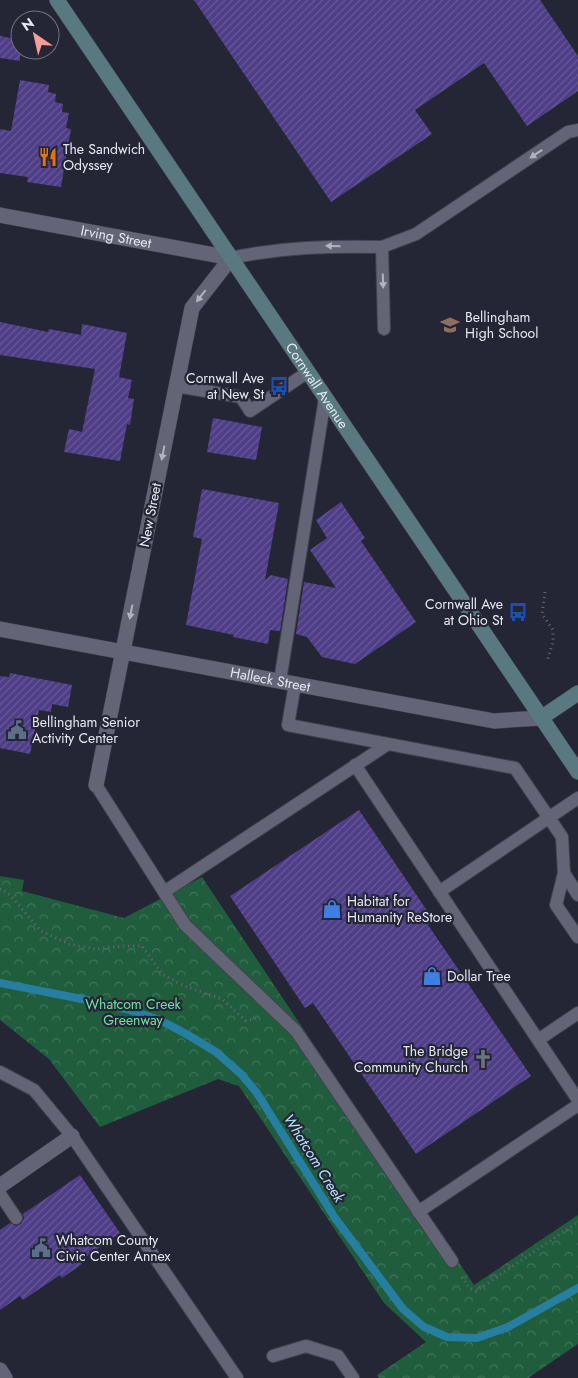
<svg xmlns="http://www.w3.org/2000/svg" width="578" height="1378" viewBox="0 0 578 1378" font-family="Jost,sans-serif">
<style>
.park{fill:url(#park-crowns)}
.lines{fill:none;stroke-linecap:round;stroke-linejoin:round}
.stream{stroke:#267fa0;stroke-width:8}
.building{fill:url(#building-hatch)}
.lane-casing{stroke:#42434f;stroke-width:14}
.street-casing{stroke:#42434f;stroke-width:16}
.secondary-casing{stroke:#42434f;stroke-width:16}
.path{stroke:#676875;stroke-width:3;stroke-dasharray:1 4;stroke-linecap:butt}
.lane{stroke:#636576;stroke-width:12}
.street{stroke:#636576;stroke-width:15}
.secondary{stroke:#58797f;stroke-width:15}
.oneway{fill:#b2b3c0}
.labels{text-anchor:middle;stroke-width:4.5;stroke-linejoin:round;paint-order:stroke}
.poi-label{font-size:14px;fill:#e6e7f1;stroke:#252635;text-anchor:start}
.street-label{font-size:14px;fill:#e6e7f1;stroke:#252635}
.park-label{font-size:14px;fill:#68e6a1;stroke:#252635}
.water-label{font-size:15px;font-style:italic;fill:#b3e4fb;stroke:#252635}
</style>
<defs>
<pattern id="park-crowns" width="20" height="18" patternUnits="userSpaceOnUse" patternTransform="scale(1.25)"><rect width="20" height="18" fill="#205d3d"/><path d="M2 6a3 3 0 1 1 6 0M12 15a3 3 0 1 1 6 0" fill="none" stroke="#40745a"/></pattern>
<pattern id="building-hatch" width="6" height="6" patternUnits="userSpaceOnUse" patternTransform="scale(1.25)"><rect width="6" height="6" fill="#4e3d87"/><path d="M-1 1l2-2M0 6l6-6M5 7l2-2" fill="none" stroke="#685998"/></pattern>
</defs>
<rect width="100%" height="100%" fill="#252635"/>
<!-- park -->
<path class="park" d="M0,876L24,880L22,891L124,918L202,877L474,1285L578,1215V1344L528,1378H379L377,1375L426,1342L384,1303L239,1086L218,1079L100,1127L49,1059L0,1020Z"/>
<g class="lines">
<!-- stream -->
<path class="stream" d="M0,983L92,1001L126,1009L160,1020L188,1035L216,1052L241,1074L257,1093L335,1218L403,1309L424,1327L447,1337L477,1338L508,1327L578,1288"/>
</g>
<!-- building -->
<path class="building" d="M194,0H540L578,56V91L527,126L484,63L415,110L432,134L331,202Z
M0,36L20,40V61L0,58Z
M20,80L49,85L48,92L56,94L55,102L63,104L62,112L69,113L66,128L71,129L61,187L27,182L28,177L0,173V129L11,131Z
M0,322L48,332L49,329L81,335L82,324L127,333L119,377L132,380L128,398L134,399L130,425L127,424L120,461L64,452L69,429L82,432L95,369L0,355Z
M213,418L262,427L256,460L207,452Z
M202,489L279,503L265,580L271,575L288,579L280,631L270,630L268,644L233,637L234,635L186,625L202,539L193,537Z
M341,502L365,538L361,541L416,622L355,664L322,657L307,637L296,634L304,582L336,588L310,550L327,538L316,520Z
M10,673L72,685L68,707L52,704L51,712L39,710L30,754L0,748V676L9,677Z
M359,810L434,921L428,925L531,1076L416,1154L313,1003L305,1008L230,896Z
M80,1175L120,1233L80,1261L82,1264L62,1278L60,1275L23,1300L20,1296L0,1310V1230L10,1223L16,1226L21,1224L24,1218L23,1214Z"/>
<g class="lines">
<!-- lane casing -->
<g class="lane-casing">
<path id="lane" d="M231,258C282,247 330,246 382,247
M384,329L382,247L416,234L568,132L578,130
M176,386L241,397L250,411L308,372
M280,681L325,398
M295,684L288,725L515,768L562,837L564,873L556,905L578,937
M355,765L578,1100
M96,785L185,925L296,1031L452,1261
M564,873L578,895
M164,892L388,744
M439,892L578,798
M538,1040L578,1013
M0,1072L34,1090L72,1136L237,1378
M0,1194L16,1218
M418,1212L578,1105
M273,1356L306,1346L338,1356L353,1378"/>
</g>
<!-- street casing -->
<g class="street-casing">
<g id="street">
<path id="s1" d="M0,215L231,258L192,308L96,785"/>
<path id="s2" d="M0,629L494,721L541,718"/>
<path d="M0,1186L72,1136"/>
<path d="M0,1370L5,1378"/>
</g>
</g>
<!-- secondary casing -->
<g class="secondary-casing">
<g id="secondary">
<path id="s3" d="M57,0L578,772"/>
<path d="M541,718L578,693"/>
</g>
</g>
<!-- path -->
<path class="path" d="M545,592L542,614L553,630V641L547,662
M0,889L3,890L10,895L41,931L69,944L95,949L123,946H142L162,974L184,986L222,999L246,1021L257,1018
M462,1277L469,1288L476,1291L578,1222"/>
<!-- lane -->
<use href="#lane" class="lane"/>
<!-- street -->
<use href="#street" class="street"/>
<!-- secondary -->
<use href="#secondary" class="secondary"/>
</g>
<!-- one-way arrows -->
<defs><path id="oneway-solid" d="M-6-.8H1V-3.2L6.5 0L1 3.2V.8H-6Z" transform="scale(1.25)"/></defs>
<g class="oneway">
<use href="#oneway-solid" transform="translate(536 154) rotate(146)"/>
<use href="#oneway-solid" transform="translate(333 246) rotate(-179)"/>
<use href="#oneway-solid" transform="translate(383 281) rotate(88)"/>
<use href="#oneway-solid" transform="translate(201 296) rotate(128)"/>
<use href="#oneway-solid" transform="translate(163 453) rotate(101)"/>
<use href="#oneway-solid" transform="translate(131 612) rotate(101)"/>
</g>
<!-- icons -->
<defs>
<g id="restaurant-bare" transform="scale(1.5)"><path d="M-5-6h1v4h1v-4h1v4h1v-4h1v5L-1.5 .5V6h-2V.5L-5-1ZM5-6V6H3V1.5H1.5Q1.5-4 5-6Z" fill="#e8710a" stroke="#252635" stroke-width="2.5" paint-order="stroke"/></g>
<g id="school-bare" transform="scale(1.5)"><path d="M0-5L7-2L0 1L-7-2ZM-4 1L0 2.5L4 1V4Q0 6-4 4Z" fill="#8d6e63" stroke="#252635" stroke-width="2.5" paint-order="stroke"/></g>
<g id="bus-bare" transform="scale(1.5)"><path d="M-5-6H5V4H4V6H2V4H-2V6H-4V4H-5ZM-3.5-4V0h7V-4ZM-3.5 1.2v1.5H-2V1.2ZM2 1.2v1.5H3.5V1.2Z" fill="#1a4fb4" stroke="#252635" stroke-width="2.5" paint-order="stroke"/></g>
<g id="civic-bare" transform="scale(1.5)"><path d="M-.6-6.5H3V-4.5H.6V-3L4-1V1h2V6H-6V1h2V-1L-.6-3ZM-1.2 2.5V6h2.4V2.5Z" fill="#5c6f8a" stroke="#252635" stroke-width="2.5" paint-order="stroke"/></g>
<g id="shop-bare" transform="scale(1.5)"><path d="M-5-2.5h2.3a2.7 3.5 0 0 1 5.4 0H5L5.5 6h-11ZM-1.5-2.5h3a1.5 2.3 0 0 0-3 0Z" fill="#3f7fe0" stroke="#252635" stroke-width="2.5" paint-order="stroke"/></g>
<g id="church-bare" transform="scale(1.5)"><path d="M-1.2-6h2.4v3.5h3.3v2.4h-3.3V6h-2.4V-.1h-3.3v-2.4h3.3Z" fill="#6b7280" stroke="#252635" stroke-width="2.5" paint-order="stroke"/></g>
</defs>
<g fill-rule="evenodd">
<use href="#restaurant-bare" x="48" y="157"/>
<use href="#school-bare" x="450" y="325"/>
<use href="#bus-bare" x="279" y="386"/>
<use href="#bus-bare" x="518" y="612"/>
<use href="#civic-bare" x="17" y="730"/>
<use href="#shop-bare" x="332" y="909"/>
<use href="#shop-bare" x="432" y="976"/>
<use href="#church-bare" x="483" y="1059"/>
<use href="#civic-bare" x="41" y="1248"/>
</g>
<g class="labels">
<!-- poi labels -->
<g class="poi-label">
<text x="63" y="154">The Sandwich<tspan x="63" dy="16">Odyssey</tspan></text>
<text x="465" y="322">Bellingham<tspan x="465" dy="16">High School</tspan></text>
<text x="264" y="383" text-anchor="end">Cornwall Ave<tspan x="264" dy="16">at New St</tspan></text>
<text x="503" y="609" text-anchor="end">Cornwall Ave<tspan x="503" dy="16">at Ohio St</tspan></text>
<text x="32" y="727">Bellingham Senior<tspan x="32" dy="16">Activity Center</tspan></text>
<text x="347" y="906">Habitat for<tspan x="347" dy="16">Humanity ReStore</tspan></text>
<text x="447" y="981">Dollar Tree</text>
<text x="468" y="1056" text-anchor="end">The Bridge<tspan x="468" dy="16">Community Church</tspan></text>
<text x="56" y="1245">Whatcom County<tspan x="56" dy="16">Civic Center Annex</tspan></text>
</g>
<!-- street labels -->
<g class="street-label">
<text dy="5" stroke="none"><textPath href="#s1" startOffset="118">Irving Street</textPath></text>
<text dy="5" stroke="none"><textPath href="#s3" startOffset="465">Cornwall Avenue</textPath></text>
<text transform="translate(150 515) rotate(-79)" y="5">New Street</text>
<text dy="5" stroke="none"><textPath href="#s2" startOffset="275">Halleck Street</textPath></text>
</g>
<!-- park labels -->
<g class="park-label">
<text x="133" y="1009">Whatcom Creek<tspan x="133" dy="16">Greenway</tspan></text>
</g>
<!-- water labels -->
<g class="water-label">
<text transform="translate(314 1158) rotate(58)" y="5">Whatcom Creek</text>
</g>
</g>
<!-- north arrow -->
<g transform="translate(35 35) rotate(326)"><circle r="24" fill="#252635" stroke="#727380"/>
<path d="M0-4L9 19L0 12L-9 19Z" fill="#f59b98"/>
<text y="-8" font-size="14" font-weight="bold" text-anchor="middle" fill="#e6e7f1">N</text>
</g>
</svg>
